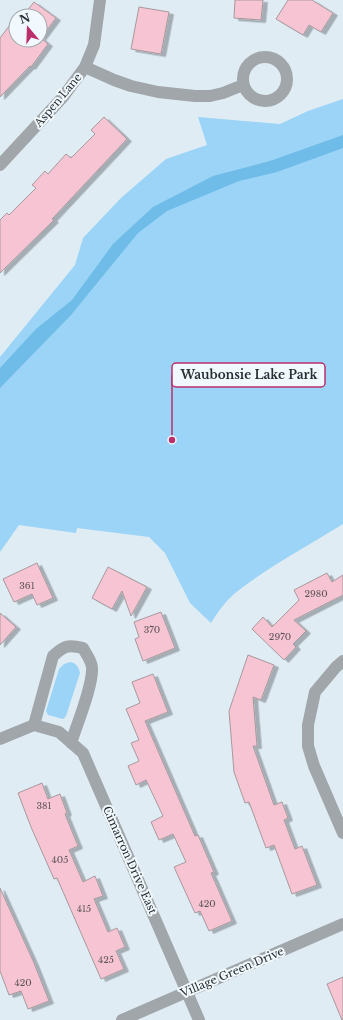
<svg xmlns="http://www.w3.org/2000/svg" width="343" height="1020" viewBox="0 0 343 1020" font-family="'Libre Baskerville',serif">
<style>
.green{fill:#9bd4f6}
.water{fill:#6ebce7}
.building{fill:#f6c4d2;stroke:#a7999d;filter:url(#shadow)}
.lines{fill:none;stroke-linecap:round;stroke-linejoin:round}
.minor{stroke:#a1a6aa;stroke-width:12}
.labels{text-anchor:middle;stroke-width:4;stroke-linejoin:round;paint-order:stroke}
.number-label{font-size:9px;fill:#5d545a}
.street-label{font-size:11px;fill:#2a2f32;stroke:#f1f9fe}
.leader{fill:none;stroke:#ba2f69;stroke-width:1.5}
.callout-dot{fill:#ba2f69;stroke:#f1f9fe;stroke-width:1.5}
.callout{fill:#f1f9fe;stroke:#ba2f69;stroke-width:1.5}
.callout-label{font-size:12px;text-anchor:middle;font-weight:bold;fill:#2a2f32}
</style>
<defs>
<filter id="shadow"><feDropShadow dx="4.5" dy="2.5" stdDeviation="0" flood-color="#0004"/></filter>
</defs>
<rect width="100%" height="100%" fill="#dfecf4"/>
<!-- green -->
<path class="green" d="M343,99V524C308,546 266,568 234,594C225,602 217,613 211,623L190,603L165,553L149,537L77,528L76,533L19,525L0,552V357L75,265L83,238L121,198L166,159L207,145L198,117L280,124L308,111Z
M70,662C76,663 79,667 80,673L66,716L63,719L48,715L46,711L59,669L64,664Z"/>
<!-- water -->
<path class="water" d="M343,135V148L277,172L239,181L167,211L138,233L71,315L0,388V368L36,329L72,300L113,244L153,207L213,176L270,161Z"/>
<!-- building -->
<path class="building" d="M235,0H263L261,20L234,18Z
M288,0H312L333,13L321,32L309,25L303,35L276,19Z
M34,2L56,18L41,38L48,44L31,67L30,66L0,97V38L13,21L16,23V40H40V16H23Z
M139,7L169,12L161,54L131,49Z
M104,117L127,139L52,219L54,220L0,273V220L7,213L9,215L36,188L32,185L45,171L48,174L66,154L71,158L95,134L91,130Z
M37,563L53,598L37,605L32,594L14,602L3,579Z
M108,567L147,587L131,616L122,591L112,609L92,598Z
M327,573L332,582L343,575V595L294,620L306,631L293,644L296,647L284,660L252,629L263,617L272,627L299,600L294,590Z
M161,612L175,648L143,661L135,639L139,637L134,622Z
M0,613L16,627L0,645Z
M248,655L274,665L261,700L253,697L257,746H253L274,805L282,802L288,818L284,820L295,849L302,846L317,885L292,894L274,845L266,848L249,802L245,803L234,772L229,711Z
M153,674L168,712L145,721L195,836L198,835L214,872L211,873L232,921L209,931L200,911L195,913L174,867L186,862L173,834L159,840L151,822L163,816L146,780L136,785L128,766L139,761L131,743L139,740L126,709L140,703L132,682Z
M42,783L48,799L60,794L67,813L65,814L78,846L69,850L83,882L95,876L103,896L94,899L108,932L117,928L125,947L116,951L124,969L101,979L57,878L54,879L31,827L18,793Z
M0,888L34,963L49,1001L28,1009L21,991L9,995L0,971Z
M343,977V1020H342L327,984Z"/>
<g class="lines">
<!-- minor -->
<path class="minor" d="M243 79a22 22 0 1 1 44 0a22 22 0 1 1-44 0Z
M85,67L114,80L131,86L158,92L195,96H210L223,93L243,85
M0,165L63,97L85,67L94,45L100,0
M343,661L336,667L315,692L308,725V746L314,766L343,833
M34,725L59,732L83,753L199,1020
M34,725L53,656C64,646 68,644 83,648C86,654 92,661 92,668C93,686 77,724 71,743
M0,739L34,725
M122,1020L343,924"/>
</g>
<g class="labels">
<!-- number labels -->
<g class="number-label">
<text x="27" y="589">361</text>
<text x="316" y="597">2980</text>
<text x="152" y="633">370</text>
<text x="280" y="640">2970</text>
<text x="44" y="809">381</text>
<text x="60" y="863">405</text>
<text x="207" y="907">420</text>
<text x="84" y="912">415</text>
<text x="106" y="963">425</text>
<text x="23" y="986">420</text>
</g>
<!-- street labels -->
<g class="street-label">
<text transform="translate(58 100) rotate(-50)" y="4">Aspen Lane</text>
<text transform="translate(130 860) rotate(66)" y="4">Cimarron Drive East</text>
<text transform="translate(232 972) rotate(-23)" y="4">Village Green Drive</text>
</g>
</g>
<!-- callouts -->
<path class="leader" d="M172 440L172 375"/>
<circle class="callout-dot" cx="172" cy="440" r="4"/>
<rect class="callout" x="172" y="363" width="153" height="24" rx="4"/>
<g class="callout-label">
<text x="249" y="379">Waubonsie Lake Park</text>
</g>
<!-- north arrow -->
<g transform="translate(28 28) rotate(341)"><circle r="19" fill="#f1f9fe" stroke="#a1a8ac"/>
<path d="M0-3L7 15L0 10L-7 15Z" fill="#ba2f69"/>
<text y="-6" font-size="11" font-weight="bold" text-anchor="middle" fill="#2a2f32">N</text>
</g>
</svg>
